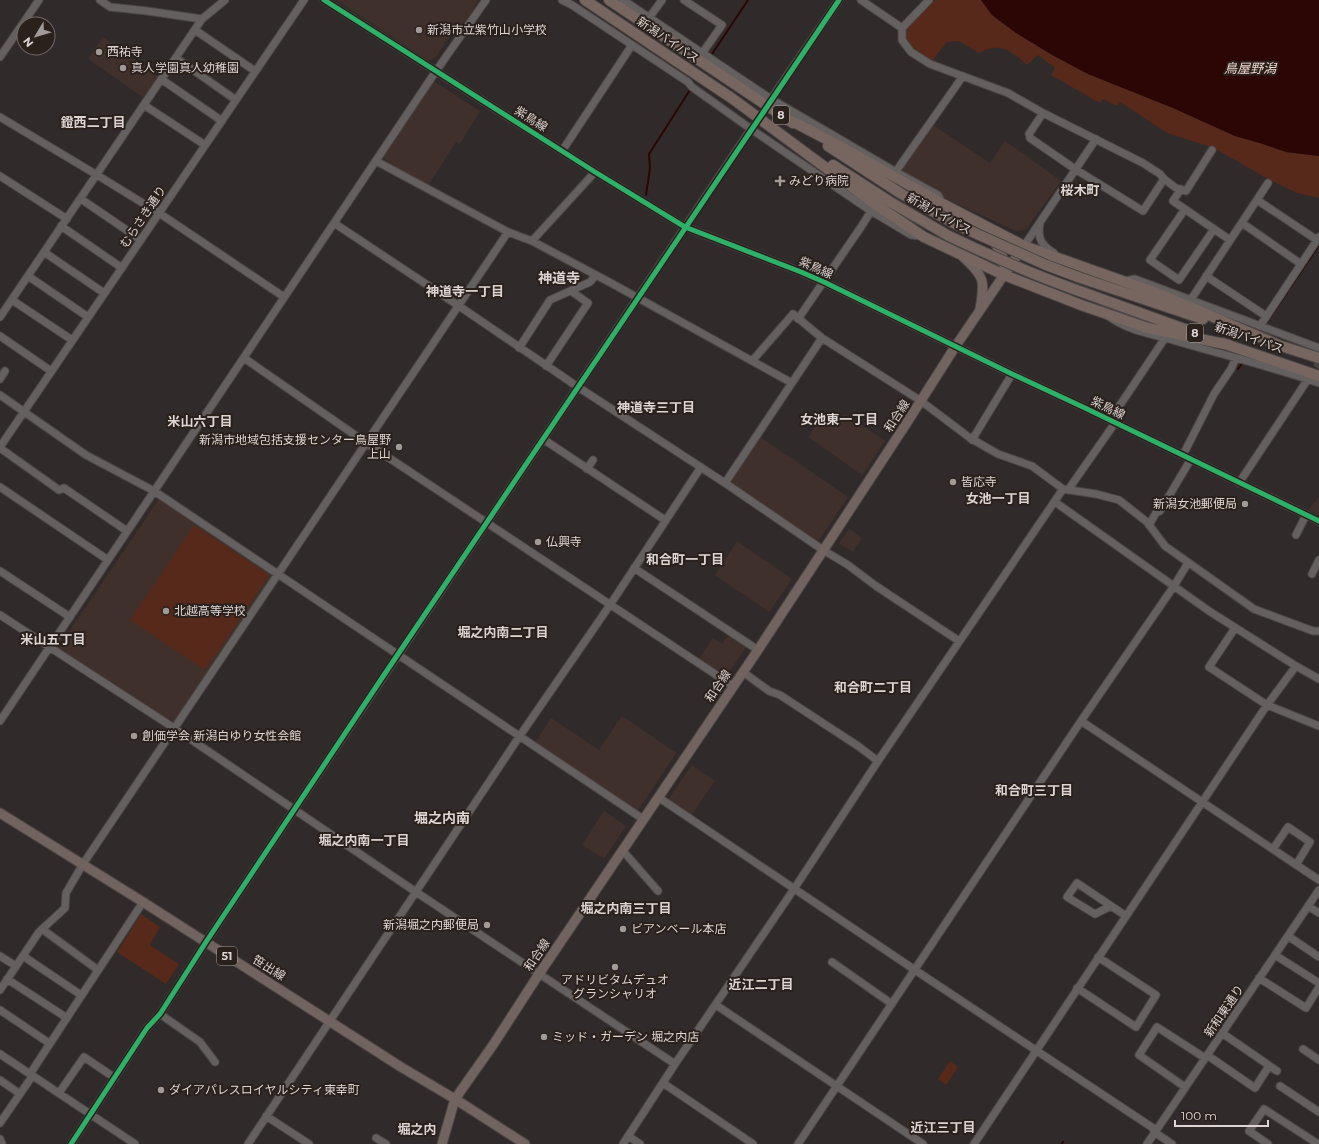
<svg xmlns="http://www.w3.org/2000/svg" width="1319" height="1144" viewBox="0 0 1319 1144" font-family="Montserrat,'Noto Sans JP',sans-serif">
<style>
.built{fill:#40302b}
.green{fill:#56291a}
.water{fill:#2c0604}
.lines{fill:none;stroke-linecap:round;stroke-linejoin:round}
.stream{stroke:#2c0604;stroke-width:2}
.minor-tunnel{stroke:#4a4443;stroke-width:7;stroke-dasharray:7 3.5;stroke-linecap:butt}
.minor-casing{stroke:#4c4645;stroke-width:9}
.major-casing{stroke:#4c4645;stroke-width:11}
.highway-casing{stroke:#4c4645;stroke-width:12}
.minor{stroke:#64605f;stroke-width:7}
.major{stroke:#716360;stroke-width:9}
.highway{stroke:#776660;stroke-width:10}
.highway-bridge-casing{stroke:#4c4645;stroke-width:12;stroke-linecap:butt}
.highway-bridge{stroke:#776660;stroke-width:10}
.cycleway-casing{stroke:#2a201c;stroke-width:8}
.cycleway{stroke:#2db169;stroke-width:5}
.poi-dot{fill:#a09a98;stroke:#2a201c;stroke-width:1.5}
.labels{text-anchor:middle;stroke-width:4;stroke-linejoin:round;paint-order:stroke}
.shield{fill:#2a201c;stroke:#a79f9c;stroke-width:1}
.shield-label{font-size:11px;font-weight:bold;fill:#ddd5d3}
.poi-label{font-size:12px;fill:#ddd5d3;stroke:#2a201c;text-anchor:start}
.street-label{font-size:12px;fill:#ddd5d3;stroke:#2a201c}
.water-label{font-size:13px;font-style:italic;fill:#f0d7cf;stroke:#2a201c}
.neighbourhood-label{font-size:13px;font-weight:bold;fill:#ddd5d3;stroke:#2a201c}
.quarter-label{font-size:14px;font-weight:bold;fill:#ddd5d3;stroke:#2a201c}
</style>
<rect width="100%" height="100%" fill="#302b2a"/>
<!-- built -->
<path class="built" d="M337,0H479L468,18L445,42L436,57L429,61Z
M103,37L158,77L144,98L88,59Z
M433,81L480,111L460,144L456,142L427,187L383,158Z
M933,125L990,163L1005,141L1061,181L1027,228L1025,230L1016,231L948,200L899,170Z
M824,414L839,423L845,414L885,441L862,475L808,437Z
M760,437L848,497L817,543L729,483Z
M1319,496V515L1309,510Z
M159,499L275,575L173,725L58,648Z
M849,529L862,538L853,552L839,543Z
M737,541L792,579L769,612L715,575Z
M729,634L747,646L725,678L698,660L713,638L722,644Z
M622,716L676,753L637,812L534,744L551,718L599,750Z
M692,765L715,781L690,817L667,801Z
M604,811L626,826L604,859L582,845Z"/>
<!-- green -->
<path class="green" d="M935,0H981L992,15L1016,33L1054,56L1088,74L1173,108L1235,136L1263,144L1286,152L1319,156V198L1297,193L1270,180L1214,148L1167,133L1120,102L1117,106L1103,99L1100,103L1051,75L1055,68L1038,55L1027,65C1011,51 1000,41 979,53L959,41L947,42L931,62L914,50L906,42V35L908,26Z
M194,525L269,575L205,670L130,620Z
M141,914L160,927L150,945L179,964L166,984L117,952Z
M950,1061L958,1067L946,1085L938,1079Z"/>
<!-- water -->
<path class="water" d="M981,0H1319V156L1286,152L1263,144L1235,136L1173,108L1088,74L1054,56L1016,33L992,15Z"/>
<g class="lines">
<!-- stream -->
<path class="stream" d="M712,54L748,0
M646,195L650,168L649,154L690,90
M1265,325L1319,245
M1238,369L1243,362
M1062,1144L1063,1142"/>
<!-- minor-tunnel -->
<path class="minor-tunnel" d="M756,122L769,102
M1310,376L1319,363"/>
<!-- minor casing -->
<g class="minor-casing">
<path id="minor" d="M100,0L110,7L147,11L202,19
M324,0L595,172L685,227L801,272L824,282L1012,374L1085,408L1319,521
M562,0L572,5L688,82L692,87L751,129L871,211L911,235L920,236
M623,0L771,99L896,172L938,195L942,203
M684,0L722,25L703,52
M861,0L902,28
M929,0L902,28V40L911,52L930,64L1008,93L1043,113L1143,163L1160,174L1164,179L1176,188L1186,191L1212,150
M649,18L662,0
M195,30L255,71
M0,57L39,0
M176,58L236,100
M161,79L222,121
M769,102L839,0
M144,105L205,145
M1043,113L1029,134L1030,138L1075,169L1143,211L1164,179
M0,117L97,175L159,213L284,297
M562,151L632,45
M376,161L508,232L532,241L611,283L792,383
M894,174L963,76
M0,176L67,219
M1181,189L1173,201L1230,240
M81,199L141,240
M1257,200L1317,240
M1185,209L1150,260L1179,280L1214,229
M334,223L459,306L578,387L725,483L823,550L848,565L876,586L959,641
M1040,223C1037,238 1041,245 1054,253
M1242,223L1301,264
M61,226L122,268
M532,241L595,172
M1024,246L1096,139
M44,252L104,293
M28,276L88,317
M1206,276L1266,316
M1124,281L1135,279L1319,348
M12,300L72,340
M1190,301L1268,183
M1108,316C1128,331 1153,334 1176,341C1224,355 1272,367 1319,383
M0,317L202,19L225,0
M798,319L861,227L873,208
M1260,326L1319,237
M0,336L51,371
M519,348L550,300L590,282L596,275
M244,358L365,442L733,686
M752,361L793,314L822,338L921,401L970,438L998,454L1032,466L1063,489L1096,494L1119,500L1147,522L1165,546L1254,609L1313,631H1319
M546,366L588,303L571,291
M0,379L5,371
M0,395L86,455L154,491L643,819
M1110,420L1167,335
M543,439L665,520
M972,440L1012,374
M0,447L304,0
M0,448L59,490L64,488L127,531
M1183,455L1214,394L1231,369L1236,358
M587,469L593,460
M725,483L822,338
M1239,483L1308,379
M0,487L108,560
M1068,490L1115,423
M1055,502L1209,611L1296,666L1319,679
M1149,525L1156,513L1160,511L1191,459
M1296,535L1306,515
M634,568L758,650
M0,571L70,617
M1312,574L1319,560
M0,615L174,728L416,892L675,1064
M1235,628L1209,667L1267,705L1319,726
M743,672L769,691L780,695L858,746L878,761
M0,721L436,71L486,0
M1081,721L1319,880
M658,797L915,970L1156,1130
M1273,849L1288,827L1310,842L1296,865
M623,851L658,891
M1111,906L1095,914L1067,897L1077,883L1126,916
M1308,906L1319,913
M42,929L98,970
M1288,936L1319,957
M1275,955L1319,983
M0,956L16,966
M23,956L81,995
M832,962L892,1004
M1259,978L1306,1008L1319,987
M7,979L67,1018
M1077,988L1136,1027L1156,995L1098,957
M0,990L39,932L65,908L66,893L83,864L508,232
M716,1005L923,1144
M0,1010L49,1043
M160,1014L200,1042L215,1062
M1222,1033L1277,1071
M1303,1049L1319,1060
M0,1054L135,1144
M1207,1055L1255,1088L1269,1066
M0,1080L20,1094
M663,1083L753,1144
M1280,1086L1319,1112
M1185,1087L1139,1055L1157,1027L1205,1058
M59,1093L84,1057L115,1078
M266,1116L309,1144
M0,1123L31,1078L30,1074L143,902
M1154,1132L1172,1144
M628,1136L640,1144
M376,1138L386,1144
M0,1139L2,1144
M71,1144L147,1028L160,1014L206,942L294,810L753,126
M248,1144L519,737L610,605L701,467
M623,1144L675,1064L794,889L878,761L1063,489
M798,1144L1081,721L1174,586L1188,563
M974,1144L1267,705L1296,666
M1147,1144L1319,890
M1268,1144L1249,1131L1264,1109L1318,1144"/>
</g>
<!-- major casing -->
<g class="major-casing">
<path id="major" d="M963,257C985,277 985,281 980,309
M0,813L143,902L401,1067L455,1099L525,1144
M442,1144L455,1099L493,1045L539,974L758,650L908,421L955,347L1023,247"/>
</g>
<!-- highway casing -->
<g class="highway-casing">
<path id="highway" d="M585,0L733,99
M609,0L793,123
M729,96L872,202L924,237L1004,275L1081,305L1148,328L1229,345
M788,119L845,149L943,204L1024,246L1162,295L1281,346
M828,146L900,193L957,225
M833,165L892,203L949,236
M993,238L1001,253L1005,267
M1078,277L1203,319
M1071,288L1190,331
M1222,343L1319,376
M1275,344L1319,358"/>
</g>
<!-- minor -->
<use href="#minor" class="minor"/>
<!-- major -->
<use href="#major" class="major"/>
<!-- highway -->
<use href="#highway" class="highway"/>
<!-- highway-bridge casing -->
<g class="highway-bridge-casing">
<path id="highway-bridge" d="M957,225L1046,265L1078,277
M949,236C989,255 1029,273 1071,288"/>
</g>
<!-- highway-bridge -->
<use href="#highway-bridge" class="highway-bridge"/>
<!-- cycleway casing -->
<g class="cycleway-casing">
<path id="cycleway" d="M324,0L595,172L685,227L801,272L824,282L1012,374L1085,408L1319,521
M71,1144L147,1028L160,1014L206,942L386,672L839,0"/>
</g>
<!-- cycleway -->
<use href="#cycleway" class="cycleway"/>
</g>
<!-- markers -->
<g class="poi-dot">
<circle cx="419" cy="30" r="4"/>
<circle cx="99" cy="52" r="4"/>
<circle cx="123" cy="68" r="4"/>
<path d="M778 175h4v4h4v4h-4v4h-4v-4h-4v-4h4z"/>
<circle cx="399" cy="447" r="4"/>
<circle cx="953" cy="482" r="4"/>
<circle cx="1245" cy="504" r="4"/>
<circle cx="538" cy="542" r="4"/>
<circle cx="166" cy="611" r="4"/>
<circle cx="134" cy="736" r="4"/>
<circle cx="487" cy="925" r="4"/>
<circle cx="623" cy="929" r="4"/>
<circle cx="615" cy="967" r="4"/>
<circle cx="544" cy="1037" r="4"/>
<circle cx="161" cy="1090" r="4"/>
</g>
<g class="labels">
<!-- shield labels -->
<g class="shield">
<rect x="773" y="106" width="16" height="18" rx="3"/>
<rect x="1187" y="324" width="16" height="18" rx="3"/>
<rect x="217" y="947" width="20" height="18" rx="3"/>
</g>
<g class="shield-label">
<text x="781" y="119">8</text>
<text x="1195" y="337">8</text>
<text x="227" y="960">51</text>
</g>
<!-- poi labels -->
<g class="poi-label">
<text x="427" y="34">新潟市立紫竹山小学校</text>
<text x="107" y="56">西祐寺</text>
<text x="131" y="72">真人学園真人幼稚園</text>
<text x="789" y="185">みどり病院</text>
<text x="391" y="444" text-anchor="end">新潟市地域包括支援センター鳥屋野<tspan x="391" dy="14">上山</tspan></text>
<text x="961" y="486">皆応寺</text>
<text x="1237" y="508" text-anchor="end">新潟女池郵便局</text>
<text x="546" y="546">仏興寺</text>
<text x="174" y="615">北越高等学校</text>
<text x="142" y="740">創価学会 新潟白ゆり女性会館</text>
<text x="479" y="929" text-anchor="end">新潟堀之内郵便局</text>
<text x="631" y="933">ビアンベール本店</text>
<text x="615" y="984" text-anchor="middle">アドリビタムデュオ<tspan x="615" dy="14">グランシャリオ</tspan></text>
<text x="552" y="1041">ミッド・ガーデン 堀之内店</text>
<text x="169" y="1094">ダイアパレスロイヤルシティ東幸町</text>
</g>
<!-- street labels -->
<g class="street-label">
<text transform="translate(668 40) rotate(34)" y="4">新潟バイパス</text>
<text transform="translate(531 119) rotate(32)" y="4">紫鳥線</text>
<text transform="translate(939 214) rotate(29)" y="4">新潟バイパス</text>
<text transform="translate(143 217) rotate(-56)" y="4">むらさき通り</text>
<text transform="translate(816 268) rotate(24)" y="4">紫鳥線</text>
<text transform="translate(1249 338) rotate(19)" y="4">新潟バイパス</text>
<text transform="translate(1108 408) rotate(26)" y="4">紫鳥線</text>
<text transform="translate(897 416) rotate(-57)" y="4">和合線</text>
<text transform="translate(718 686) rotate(-56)" y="4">和合線</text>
<text transform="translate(537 955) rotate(-56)" y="4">和合線</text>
<text transform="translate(269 968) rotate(32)" y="4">笹出線</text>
<text transform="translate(1224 1011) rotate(-56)" y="4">新和東通り</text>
</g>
<!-- water labels -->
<g class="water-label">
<text x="1250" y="73">鳥屋野潟</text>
</g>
<!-- neighbourhood labels -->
<g class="neighbourhood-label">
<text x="93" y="127">鐙西二丁目</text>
<text x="1080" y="195">桜木町</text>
<text x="465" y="296">神道寺一丁目</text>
<text x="656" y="412">神道寺三丁目</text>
<text x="839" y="424">女池東一丁目</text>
<text x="200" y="426">米山六丁目</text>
<text x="998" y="503">女池一丁目</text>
<text x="685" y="564">和合町一丁目</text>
<text x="503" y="637">堀之内南二丁目</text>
<text x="53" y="644">米山五丁目</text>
<text x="873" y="692">和合町二丁目</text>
<text x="1034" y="795">和合町三丁目</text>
<text x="364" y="845">堀之内南一丁目</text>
<text x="626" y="913">堀之内南三丁目</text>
<text x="761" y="989">近江二丁目</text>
<text x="943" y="1132">近江三丁目</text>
<text x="417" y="1134">堀之内</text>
</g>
<!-- quarter labels -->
<g class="quarter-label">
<text x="559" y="283">神道寺</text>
<text x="442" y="823">堀之内南</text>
</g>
</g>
<!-- north arrow -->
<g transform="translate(36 36) rotate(232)"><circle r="19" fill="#2a201c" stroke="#726865"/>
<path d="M0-3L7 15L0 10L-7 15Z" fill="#a09a98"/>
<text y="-6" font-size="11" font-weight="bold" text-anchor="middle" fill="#ddd5d3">N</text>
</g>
<!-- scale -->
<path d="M1175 1120v6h93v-6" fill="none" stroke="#ddd5d3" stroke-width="2"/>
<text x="1181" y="1120" font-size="12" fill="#ddd5d3" stroke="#2a201c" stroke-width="3" paint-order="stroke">100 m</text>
</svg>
